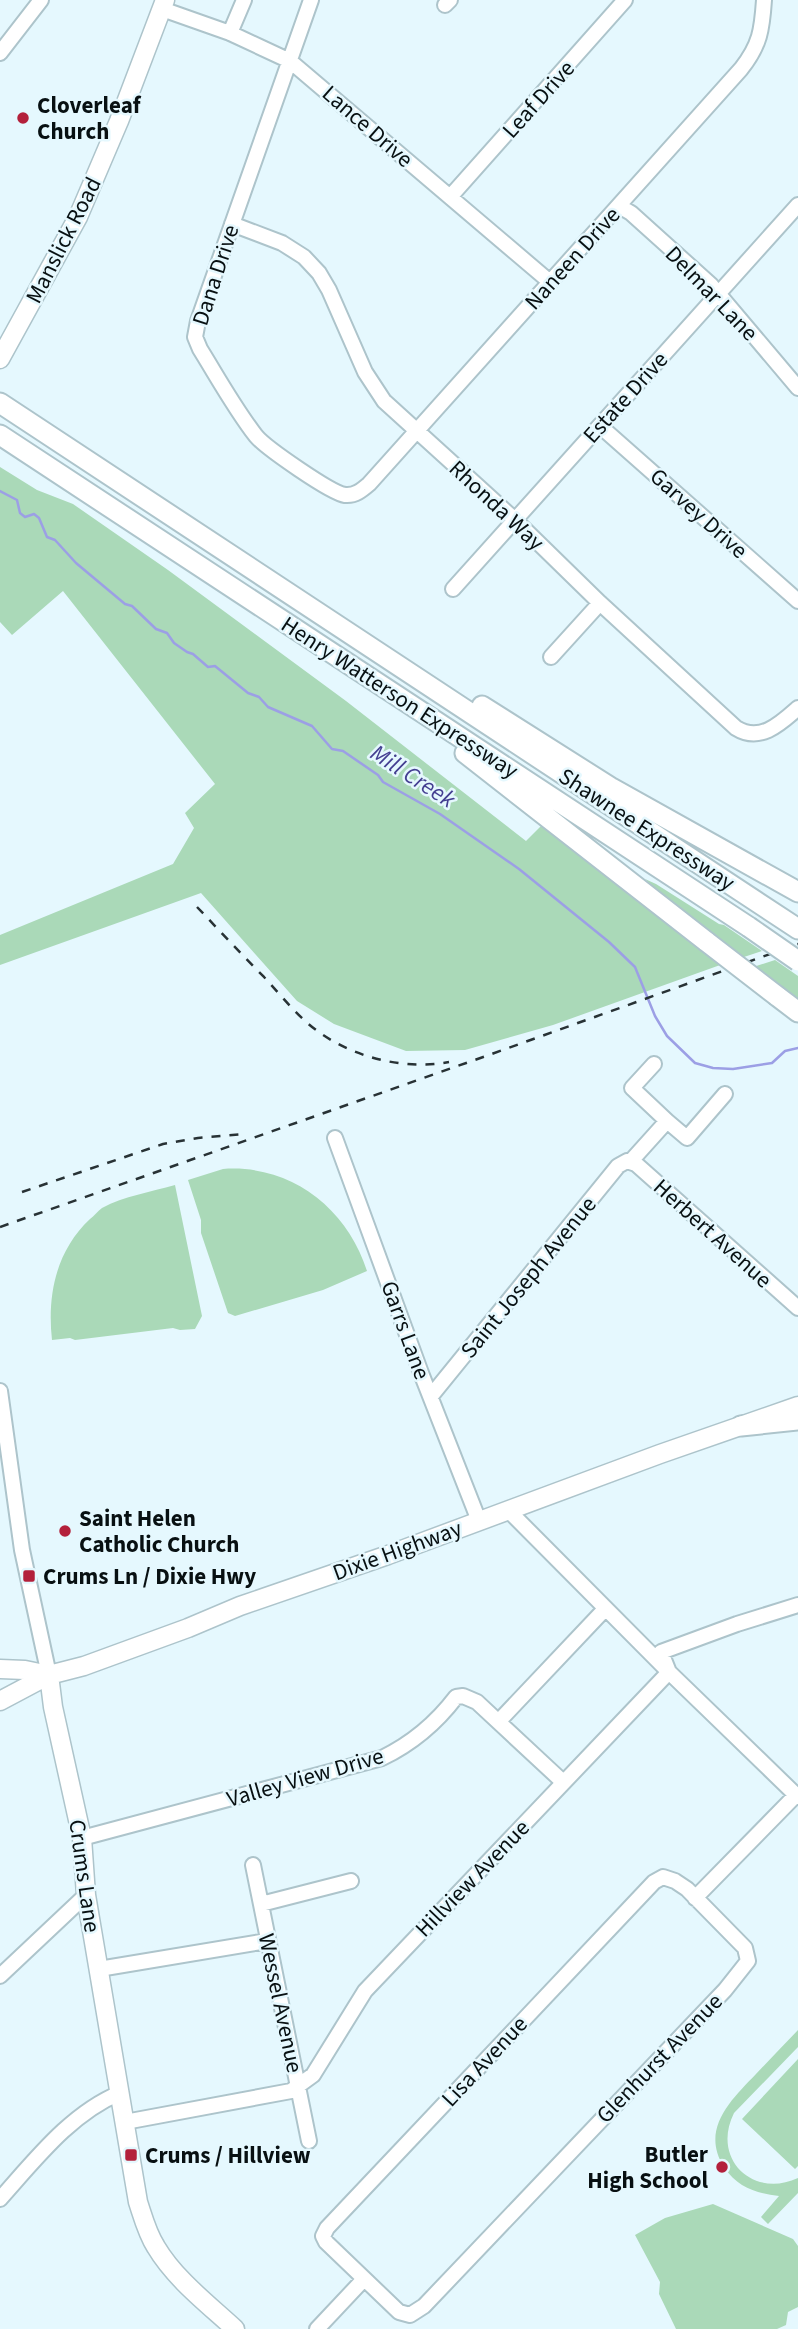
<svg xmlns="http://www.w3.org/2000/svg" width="798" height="2329" viewBox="0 0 798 2329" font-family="'Source Sans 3',sans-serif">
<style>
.green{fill:#aad9b8}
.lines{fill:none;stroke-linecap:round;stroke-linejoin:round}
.stream{stroke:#9c9fe5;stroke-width:2.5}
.minor-casing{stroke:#adc4cb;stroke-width:18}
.major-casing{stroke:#adc4cb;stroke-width:21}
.highway-casing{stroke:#adc4cb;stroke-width:23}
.minor{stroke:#fff;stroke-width:14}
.major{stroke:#fff;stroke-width:18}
.highway{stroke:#fff;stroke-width:19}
.rail{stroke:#283235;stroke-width:2.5;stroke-dasharray:9 9;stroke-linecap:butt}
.highway-bridge-casing{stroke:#adc4cb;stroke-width:23;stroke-linecap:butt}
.highway-bridge{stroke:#fff;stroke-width:19}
.poi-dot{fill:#b3203b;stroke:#e5f8fe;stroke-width:2.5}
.labels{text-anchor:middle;stroke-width:5;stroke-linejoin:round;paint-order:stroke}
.street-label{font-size:23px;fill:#081012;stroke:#e5f8fe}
.poi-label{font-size:23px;font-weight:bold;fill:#081012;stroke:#e5f8fe;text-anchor:start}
.water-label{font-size:24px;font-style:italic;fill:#443f91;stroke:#e5f8fe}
</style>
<rect width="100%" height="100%" fill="#e5f8fe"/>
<!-- green -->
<path class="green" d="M0,467L37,490L73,504L168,570L346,701L526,841L544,823L723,964L553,1025L465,1050L406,1051L334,1024L297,1001L201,893L0,965V935L173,864L194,828L185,813L215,784L63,591L12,635L0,622Z
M645,879L656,884L719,924L724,925L762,951L738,959L669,902Z
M775,960L798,976V1004L750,968Z
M223,1169C291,1164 347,1208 367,1271L323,1290L235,1316L228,1313L201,1233V1220L188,1180Z
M175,1185L202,1316L195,1329L180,1330L173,1328L75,1340L70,1338L52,1340C47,1295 56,1251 90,1219C94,1216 98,1211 102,1208C124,1196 151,1192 175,1185Z
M798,2030V2047L734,2113C711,2159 753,2199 798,2178V2193L768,2224L761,2217L779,2196C756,2193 738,2188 724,2167C700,2129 731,2100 756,2074C770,2059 784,2045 798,2030Z
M798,2059V2166L795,2169L742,2119Z
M713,2204L793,2239L798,2246V2307L788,2312L786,2325L777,2329H676L659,2294L660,2282L635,2235L665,2218Z"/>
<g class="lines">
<!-- stream -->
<path class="stream" d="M0,491L17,500L20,513L25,517L34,514L39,518L47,537L55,540L76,563L125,604L132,606L156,629L167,633L174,643L187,652L193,654L208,667L215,666L248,693L259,697L268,707L312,726L332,749L343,751L378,775L383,782L440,814L519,869L609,942L635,967L655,1016L667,1036L695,1063L713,1068L733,1069L772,1063L785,1051L798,1048"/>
<!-- minor casing -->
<g class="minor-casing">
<path id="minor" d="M311,0L198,321L195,337L200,349C218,378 235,409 256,436C266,448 331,493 345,495C355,496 362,490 369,484L741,69C760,45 762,30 764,0
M445,5L450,0
M162,9L230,33L290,61L550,282
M230,33L244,0
M0,53L41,0
M450,197L625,0
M619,206L631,213L711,285L798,388
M232,224L282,243L304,257L319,273L329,290L365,372L384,401L515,520L600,603L736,728C760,743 780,724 798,708
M600,426L798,601
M453,589L798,205
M551,657L600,603
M654,1064L632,1088L667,1121
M335,1138L421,1373L479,1521
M631,1161L667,1121L687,1138L725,1094
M0,1391L22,1550L49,1675
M431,1396L618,1166L627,1161L636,1164L798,1308
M508,1510L669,1672L798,1797
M499,1721L605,1609
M82,1838L382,1758C411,1744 437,1722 456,1697L463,1696L477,1702L563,1782
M253,1865L309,2141
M663,1877L675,1881L687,1889L745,1948L748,1961L725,1990L424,2306L410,2315L399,2312L326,2242L323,2236L327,2228L654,1882Z
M695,1898L796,1795
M261,1904L351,1881
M99,1969L267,1941
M0,1976L86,1895
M125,2122L291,2091L313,2075L365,1991L669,1672L661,1652L737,1624L798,1605
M0,2199C35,2160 71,2113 120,2093
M317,2329L364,2279"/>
</g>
<!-- major casing -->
<g class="major-casing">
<path id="major" d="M0,359L78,217L119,121L165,0
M0,1669L25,1670L49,1675
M49,1675L53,1707L82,1838L86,1895L138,2202C143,2217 147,2233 156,2247C175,2279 208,2304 235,2329
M0,1701L49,1675L84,1666L188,1628L240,1606L388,1555L660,1454L798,1406"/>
</g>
<!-- highway casing -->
<g class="highway-casing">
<path id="highway" d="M0,403L798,929
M0,435L749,927
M482,706L610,787L798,892
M465,753L707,942
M777,996L798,1012
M741,1426L798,1420"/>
</g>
<!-- minor -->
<use href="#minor" class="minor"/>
<!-- major -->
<use href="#major" class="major"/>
<!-- highway -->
<use href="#highway" class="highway"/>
<!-- rail -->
<path class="rail" d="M197,907C219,930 241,954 264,977C277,991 290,1007 304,1020C342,1055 399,1071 449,1062
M22,1192L163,1144L198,1138L245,1134
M0,1227L486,1056L798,944"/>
<!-- highway-bridge casing -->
<g class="highway-bridge-casing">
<path id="highway-bridge" d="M749,927L798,961
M707,942L777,996"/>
</g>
<!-- highway-bridge -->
<use href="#highway-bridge" class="highway-bridge"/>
</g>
<!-- markers -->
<g class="poi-dot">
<circle cx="23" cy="118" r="7"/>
<circle cx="65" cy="1531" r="7"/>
<rect x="22" y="1569" width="14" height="14" rx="3.5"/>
<rect x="124" y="2148" width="14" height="14" rx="3.5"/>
<circle cx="722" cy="2167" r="7"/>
</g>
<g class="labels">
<!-- street labels -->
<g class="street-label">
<text transform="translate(538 99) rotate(-48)" y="8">Leaf Drive</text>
<text transform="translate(368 126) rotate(41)" y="8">Lance Drive</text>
<text transform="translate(63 240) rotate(-63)" y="8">Manslick Road</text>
<text transform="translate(572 258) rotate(-48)" y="8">Naneen Drive</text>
<text transform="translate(215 275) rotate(-72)" y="8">Dana Drive</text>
<text transform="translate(712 293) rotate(46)" y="8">Delmar Lane</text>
<text transform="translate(625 397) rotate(-48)" y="8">Estate Drive</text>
<text transform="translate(497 505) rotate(43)" y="8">Rhonda Way</text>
<text transform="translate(699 513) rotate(42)" y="8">Garvey Drive</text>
<text transform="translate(400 697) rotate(33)" y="8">Henry Watterson Expressway</text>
<text transform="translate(647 829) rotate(33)" y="8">Shawnee Expressway</text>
<text transform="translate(713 1233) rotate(42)" y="8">Herbert Avenue</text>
<text transform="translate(528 1277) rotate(-51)" y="8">Saint Joseph Avenue</text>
<text transform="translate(406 1330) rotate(70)" y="8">Garrs Lane</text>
<text transform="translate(397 1550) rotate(-20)" y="8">Dixie Highway</text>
<text transform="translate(305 1777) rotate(-16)" y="8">Valley View Drive</text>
<text transform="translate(85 1876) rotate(82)" y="8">Crums Lane</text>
<text transform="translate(472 1878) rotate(-46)" y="8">Hillview Avenue</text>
<text transform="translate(281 2003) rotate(78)" y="8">Wessel Avenue</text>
<text transform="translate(659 2058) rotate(-46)" y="8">Glenhurst Avenue</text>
<text transform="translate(484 2061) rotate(-47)" y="8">Lisa Avenue</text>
</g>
<!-- poi labels -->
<g class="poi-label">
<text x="37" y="113">Cloverleaf<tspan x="37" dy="26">Church</tspan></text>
<text x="79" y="1526">Saint Helen<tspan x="79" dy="26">Catholic Church</tspan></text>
<text x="43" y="1584">Crums Ln / Dixie Hwy</text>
<text x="708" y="2162" text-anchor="end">Butler<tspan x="708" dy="26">High School</tspan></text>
<text x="145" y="2163">Crums / Hillview</text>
</g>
<!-- water labels -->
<g class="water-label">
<text transform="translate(413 776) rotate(33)" y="8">Mill Creek</text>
</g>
</g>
</svg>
